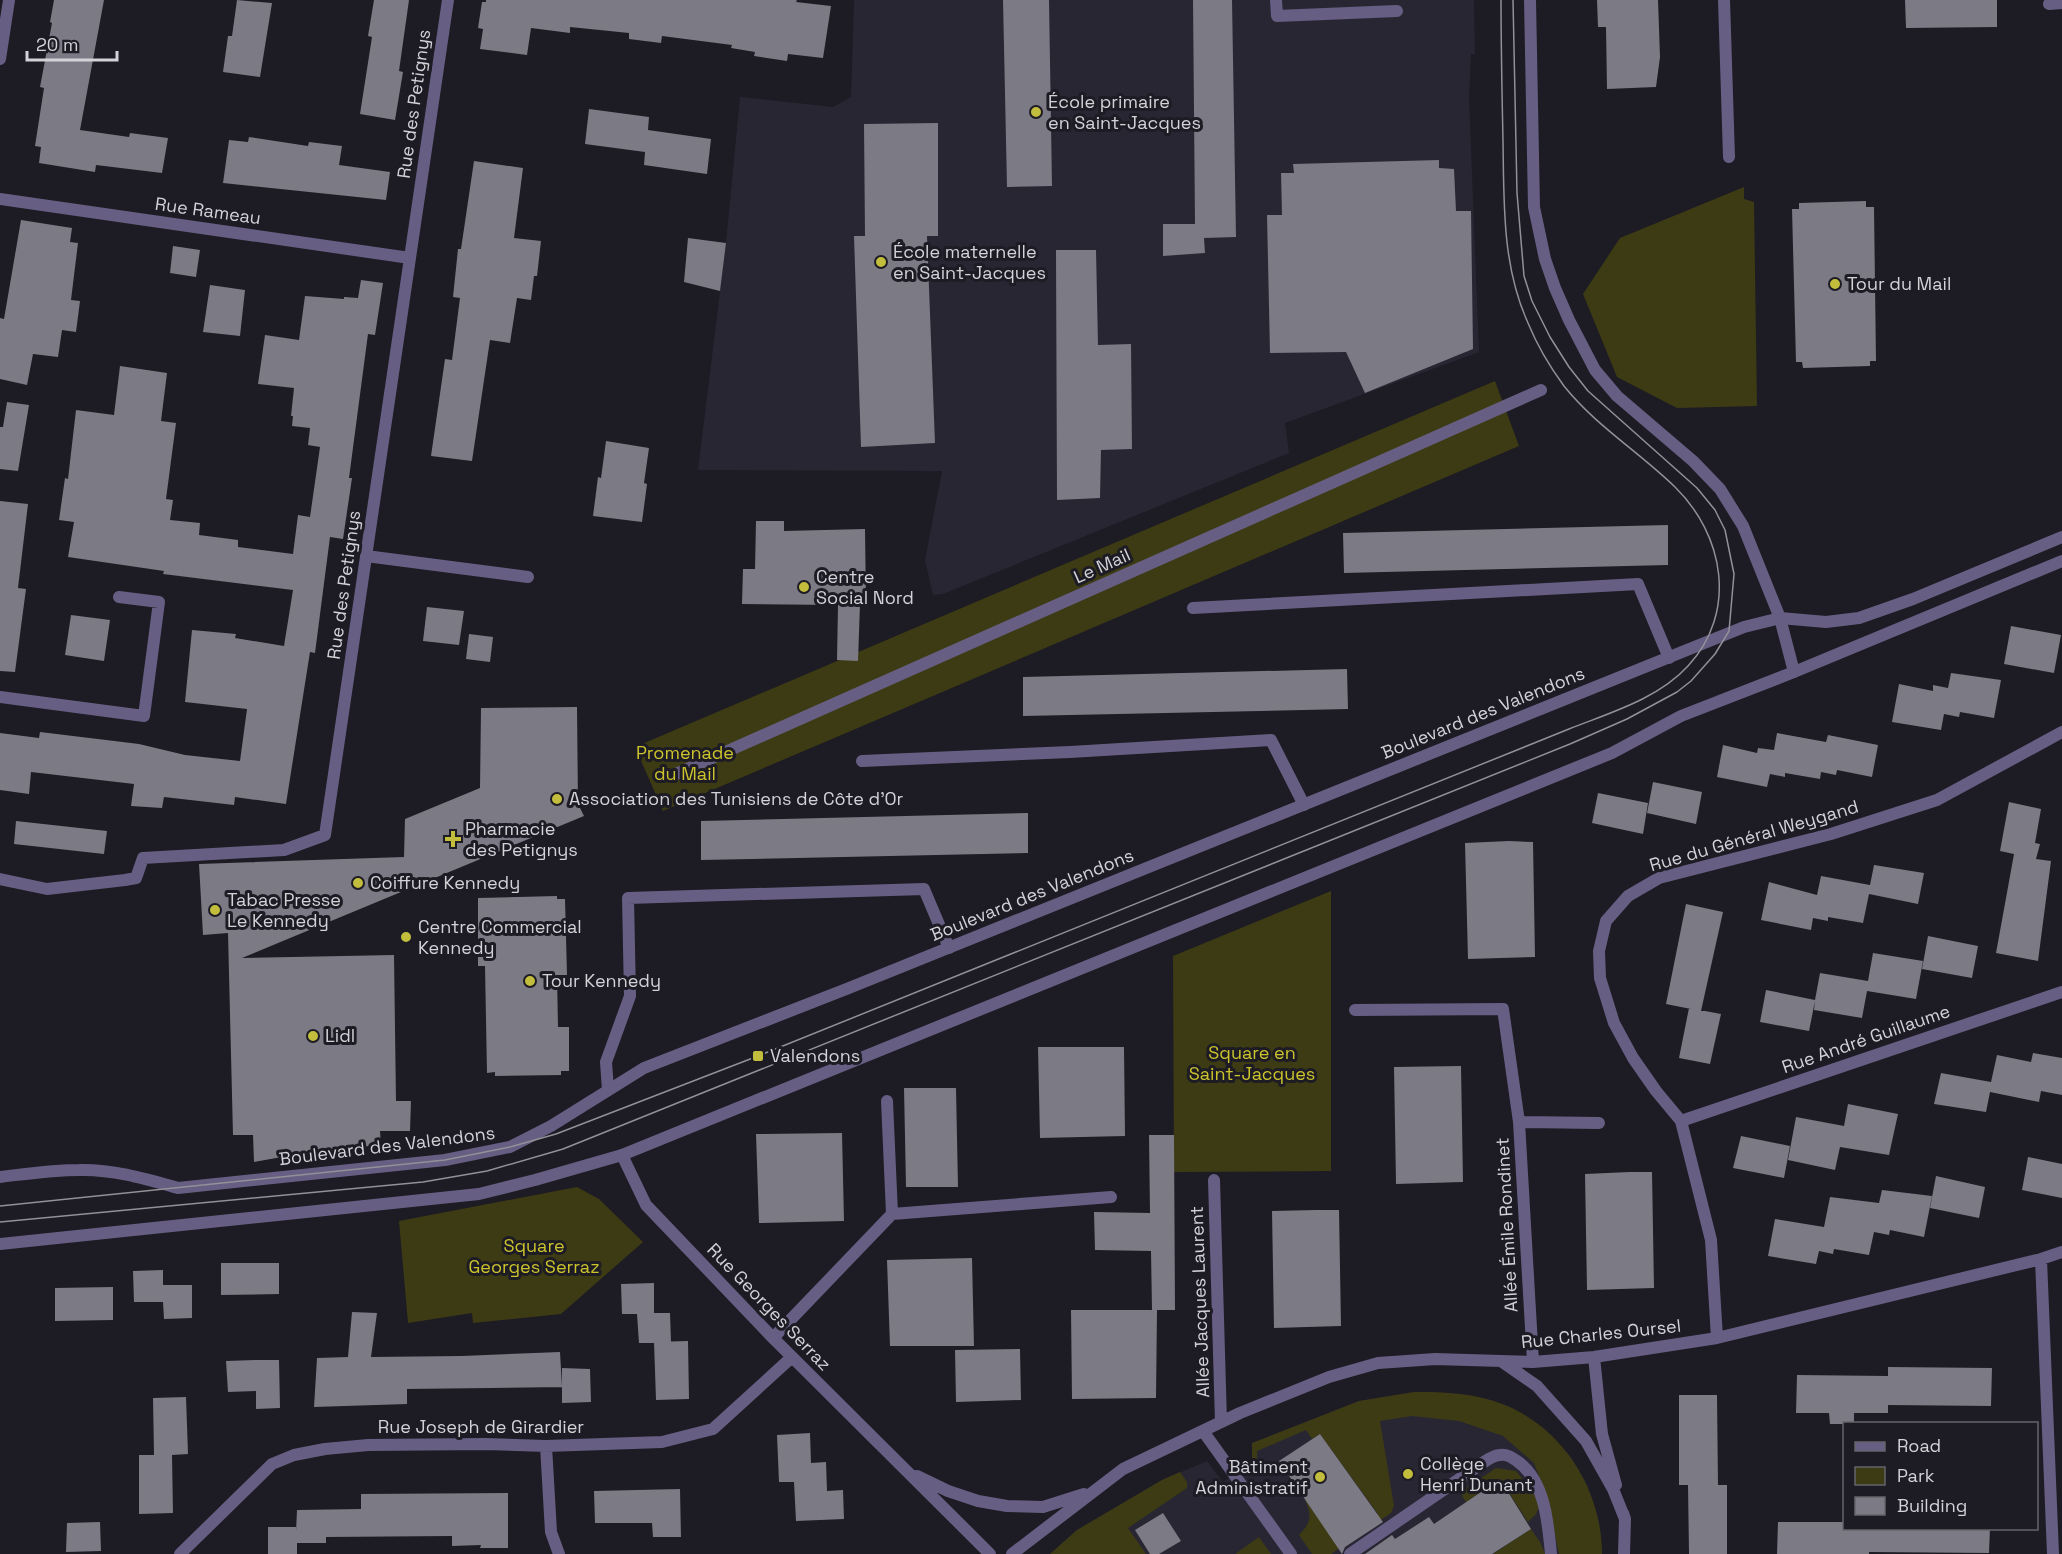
<svg xmlns="http://www.w3.org/2000/svg" width="2062" height="1554" viewBox="0 0 2062 1554" font-family="'Space Grotesk',sans-serif">
<style>
.built{fill:#292633}
.green{fill:#3d3b14}
.building{fill:#7c7a84}
.lines{fill:none;stroke-linecap:round;stroke-linejoin:round}
.service{stroke:#675e83;stroke-width:12}
.pedestrian{stroke:#675e83;stroke-width:12}
.minor{stroke:#675e83;stroke-width:12}
.tertiary{stroke:#675e83;stroke-width:12}
.tram{stroke:#929197;stroke-width:1.5}
.poi-dot{fill:#c3bd3e;stroke:#1d1b23;stroke-width:2}
.labels{text-anchor:middle;stroke-width:6;stroke-linejoin:round;paint-order:stroke}
.poi-label{font-size:18px;fill:#d3d2d7;stroke:#1d1b23;text-anchor:start}
.street-label{font-size:18px;fill:#d3d2d7;stroke:#1d1b23}
.park-label{font-size:18px;fill:#ccc42d;stroke:#1d1b23}
</style>
<rect width="100%" height="100%" fill="#1d1b23"/>
<!-- built -->
<path class="built" d="M854,0H1474L1475,54H1471L1469,98L1479,352L1285,423L1289,453L943,594L933,595L925,560L942,471L698,470L726,243L740,97L833,107L851,97Z
M1414,1392L1450,1393L1486,1399L1514,1409L1545,1429L1571,1457L1588,1486L1599,1522L1602,1554H1050L1077,1530L1162,1480L1207,1461L1223,1482L1252,1462V1443L1359,1401Z"/>
<!-- green -->
<path class="green" d="M1744,187V199L1754,202L1757,406L1677,408L1617,377L1583,294L1620,238Z
M1495,381L1519,446L663,811L635,747Z
M1331,891V1171L1174,1172L1173,956Z
M577,1187L599,1199L643,1242L561,1314L473,1323L472,1313L408,1323L399,1221Z
M1414,1392C1445,1392 1476,1393 1505,1405C1564,1429 1602,1491 1602,1554H1559L1547,1497L1534,1463L1503,1436L1459,1421L1412,1416L1380,1421L1394,1506L1391,1513L1331,1554H1312L1299,1535C1313,1521 1311,1514 1304,1497L1378,1514L1320,1434L1312,1439L1306,1430L1257,1451V1460L1252,1462V1443L1359,1401Z
M1496,1468L1516,1471L1531,1489L1540,1505L1536,1514L1528,1522L1500,1479L1466,1502L1462,1496L1463,1490Z
M1180,1472L1187,1482V1488L1128,1528L1146,1554H1050L1077,1530L1162,1480Z
M1531,1529L1540,1542L1545,1554H1493Z
M1259,1537L1271,1554H1235Z"/>
<!-- building -->
<path class="building" d="M54,0H104L80,130L129,137L130,133L168,138L162,173L96,165L95,172L39,163L41,147L35,146L44,88L40,87L52,23L50,22Z
M237,0L272,3L260,77L223,72L228,36H232Z
M374,0H409L399,71L403,72L395,120L360,114L372,37L368,36Z
M486,0H797L796,2L831,6L823,58L788,54L787,61L754,56L755,52L731,48L732,45L662,36L661,43L629,39V33L570,27V33L531,28L527,55L480,49L483,29L478,28L482,2H486Z
M1003,0H1049L1052,186L1007,187Z
M1193,0H1232L1236,237L1204,238L1205,253L1163,256V224H1195Z
M1597,0H1658L1660,57L1656,87L1607,89L1606,27H1598Z
M1905,0H1997V27L1906,28Z
M589,109L649,117L648,130L711,139L707,174L644,165L645,152L585,144Z
M938,123V236H927L935,443L861,447L854,236H865L864,124Z
M249,137L308,146L309,142L342,146L339,165L390,172L386,200L223,183L229,140L248,142Z
M1439,160V168L1454,169L1456,211H1471L1473,349L1365,393L1346,352L1270,353L1267,215H1282L1281,173H1294L1293,164Z
M474,161L523,168L514,238L541,241L537,276H534L531,300L517,298L510,343L490,340L472,461L431,456L445,359L452,360L460,298L453,297L458,249H461Z
M1866,201V207H1874L1876,361H1870V366L1803,368L1802,362H1796L1792,209H1799V203Z
M21,220L72,228L70,242L78,243L71,300L80,301L76,332L62,330L58,357L33,354L27,385L0,379V318L4,319Z
M688,238L726,243L720,291L684,282Z
M173,246L200,250L196,277L170,273Z
M1056,250H1096L1098,345L1131,344L1132,449L1101,450L1100,498L1057,500Z
M361,280L383,283L375,335L368,334L349,478H352L343,539L330,537L315,653L310,652L286,804L235,797L234,805L164,797L162,808L131,806L134,784L31,772L29,794L0,790V733L39,738L40,732L139,744L185,755L240,761L247,709L185,702L192,630L236,634L235,638L284,646L293,590L163,574L164,571L68,557L74,522L59,520L65,478L68,479L76,410L114,415L120,366L167,373L161,421L176,423L166,499L173,500L170,520L200,523L199,535L238,540V547L293,554L298,515L310,517L320,447L308,445L310,428L292,426L293,416H291L294,388L258,384L265,335L299,340L305,296L344,299V297L358,298Z
M210,285L245,290L240,336L203,332Z
M7,402L29,405L18,471L0,469V427H3Z
M606,441L649,448L644,483L647,484L642,522L593,516L598,477L601,478Z
M0,501L28,504L18,588L26,589L15,672L0,671Z
M756,521H784V531L865,529L866,605L860,604L858,661L837,660L838,605L742,604L743,569H755Z
M1668,525V565L1344,573L1343,533Z
M427,607L464,611L459,645L423,641Z
M71,615L110,620L104,661L65,655Z
M2011,626L2061,635L2054,673L2004,664Z
M469,634L493,637L490,662L466,659Z
M1347,669L1348,709L1023,716V677Z
M1951,673L2001,680L1994,718L1960,712L1959,717L1944,714L1941,730L1892,722L1899,684L1933,691V685L1948,688Z
M577,707L578,804L584,816L242,958L394,955L396,1101H411L410,1131H380L381,1145L315,1151L254,1162L253,1135H233L228,933L203,935L199,864L404,857L405,819L480,788L481,708Z
M1777,733L1826,742L1828,735L1878,745L1872,777L1837,770L1836,775L1821,772L1820,779L1785,773V777L1770,774L1767,787L1717,777L1723,745L1757,753L1758,748L1774,750Z
M1653,782L1702,792L1696,824L1647,813Z
M1598,793L1648,803L1643,834L1592,823Z
M2009,802L2041,809L2035,843L2040,844L2036,859L2051,861L2038,961L1996,953L2014,854L2000,851Z
M1028,813V853L701,860V821Z
M16,821L107,831L104,854L14,844Z
M1509,841L1533,842L1535,957L1468,959L1465,843Z
M1874,865L1924,873L1918,904L1869,894L1863,923L1828,917V921L1813,918L1811,930L1761,920L1769,882L1817,895L1821,876L1870,885Z
M557,896V899H565L567,975H557L558,1027H569V1071H561V1075L495,1076V1072L487,1073L485,966H478V898Z
M1686,904L1723,912L1701,1011L1666,1004Z
M1928,936L1978,946L1972,978L1922,969Z
M1873,953L1923,961L1916,999L1867,991L1862,1018L1814,1010L1815,1001L1809,1031L1760,1022L1766,990L1815,1000L1820,973L1868,981Z
M1689,1008L1721,1014L1710,1064L1679,1058Z
M1038,1047H1124L1125,1136L1040,1138Z
M2033,1053L2062,1058V1095L2041,1091L2039,1102L1990,1092L1986,1112L1934,1104L1941,1073L1991,1082L1997,1055L2031,1062Z
M1461,1066L1463,1182L1396,1184L1394,1067Z
M904,1088H956L958,1187H906Z
M1848,1104L1898,1114L1889,1155L1840,1147L1835,1170L1788,1160L1796,1117L1844,1126L1842,1137Z
M842,1133L844,1221L759,1223L756,1134Z
M1149,1135H1174L1175,1310H1152L1151,1251L1095,1250L1094,1212L1150,1213Z
M1741,1136L1790,1146L1784,1178L1733,1168Z
M2028,1157L2062,1164V1198L2022,1190Z
M1629,1172H1652L1654,1288L1587,1290L1585,1174Z
M1936,1176L1985,1187L1979,1218L1930,1208Z
M1882,1190L1932,1196L1924,1237L1890,1230L1889,1235L1874,1232L1869,1255L1834,1249L1833,1254L1819,1251L1816,1264L1768,1256L1775,1219L1824,1227L1830,1197L1879,1203Z
M1316,1210H1339L1341,1326L1274,1328L1272,1211Z
M972,1258L974,1346H890L887,1260Z
M221,1263H279V1294L221,1295Z
M163,1270V1285H192V1318L164,1319L163,1302H134L133,1271Z
M654,1283V1313H670L671,1342L639,1343L637,1314H622L621,1284Z
M113,1287V1320L55,1321V1288Z
M1071,1310H1157L1156,1398L1072,1399Z
M352,1312L377,1313L371,1357L462,1356L560,1352L562,1387L407,1389V1404L314,1407L317,1358L348,1357Z
M688,1341L689,1399L656,1400L654,1342Z
M1020,1349L1021,1400L956,1402L955,1350Z
M255,1360H279L280,1408L256,1409V1391L228,1392L226,1361Z
M1888,1367L1992,1368L1991,1406L1888,1405V1413H1854V1424H1830L1829,1413H1796L1797,1375L1888,1376Z
M562,1368L590,1369L591,1402L562,1403Z
M1679,1395H1717L1718,1485H1727V1554H1689L1688,1485H1679Z
M186,1397L188,1454L172,1455L173,1513L139,1514V1455H154L153,1398Z
M810,1433L811,1463L826,1462L827,1491L843,1490L844,1519L796,1521L794,1482H779L777,1435Z
M1320,1434L1383,1522L1345,1547L1342,1554L1279,1461Z
M1500,1479L1531,1529L1492,1554H1365L1392,1535L1395,1539L1429,1517L1434,1524Z
M680,1489L681,1537H653L652,1523H595L594,1491Z
M508,1493V1548H480L481,1545L452,1546V1536L326,1537V1543H297V1554H268V1527H296V1532L297,1510L361,1509V1494Z
M1163,1513L1181,1541L1159,1554H1150L1135,1530Z
M100,1522L101,1551L66,1552L67,1523Z
M1778,1522H1845V1528H1990L1989,1553L1869,1552V1554H1777Z"/>
<g class="lines">
<!-- service -->
<path class="service" d="M1276,0L1277,16L1397,11
M366,556L528,577
M1193,608L1638,584L1669,658
M862,761L1070,752L1271,740L1304,805
M608,1090L606,1062L630,996L628,898L924,889L949,948
M887,1101L892,1214
M773,1338L892,1214L1111,1197
M1203,1431L1291,1554
M1350,1554L1487,1460C1491,1458 1495,1455 1500,1455C1507,1454 1511,1457 1517,1461C1545,1480 1548,1523 1551,1554"/>
<!-- pedestrian -->
<path class="pedestrian" d="M1724,0L1729,157
M676,774L1541,390"/>
<!-- minor -->
<path class="minor" d="M1530,0L1534,207L1545,259L1555,288L1569,320L1595,370L1617,396L1693,461L1720,489L1743,526L1780,618L1794,672
M2049,4L2062,3
M0,199L410,258
M0,697L144,716L159,602L119,597
M0,879L47,889L125,880L136,878L143,858L284,850L325,835L448,0
M1355,1010L1503,1009L1519,1122L1533,1362
M1681,1121L2062,992
M1519,1122L1599,1123
M622,1155L646,1205L773,1338L990,1554
M1214,1180L1221,1422
M2041,1259L2053,1554
M1717,1338L1711,1240L1681,1121L1656,1091L1633,1058L1614,1023L1600,978L1599,951L1606,921L1628,896L1659,878L1831,834L1937,800L2062,732
M1594,1357L1602,1434L1616,1485
M1501,1361L1537,1386L1586,1441L1613,1489L1625,1519
M546,1446L551,1532L559,1554
M917,1476L948,1491L978,1501L1007,1506L1043,1507L1084,1494
M1623,1513L1625,1519L1624,1554
M180,1554L272,1464L294,1455L325,1449L368,1445L485,1444L546,1446L662,1442L713,1429L792,1357
M1012,1554L1123,1469L1240,1413L1329,1377L1378,1363L1435,1359L1533,1362L1594,1357L1717,1338L2041,1259L2062,1252"/>
<!-- tertiary -->
<path class="tertiary" d="M0,59L9,0
M0,1177C26,1174 52,1170 79,1170C113,1169 146,1179 178,1188L445,1160L510,1147L551,1126L644,1068L849,988L1744,627L1780,618L1826,622L1859,618L1913,599L2062,537
M0,1244L479,1194L535,1180L622,1155L1612,753L1681,716L1794,672L2062,561"/>
<!-- tram -->
<path class="tram" d="M0,1206L445,1160L510,1147L556,1134L758,1056L1569,729C1609,713 1658,699 1688,666C1738,612 1724,535 1675,487C1639,452 1595,425 1564,386C1550,367 1537,345 1528,323C1502,266 1504,203 1503,141C1502,94 1501,47 1501,0
M0,1222L423,1182L487,1171L563,1149L1570,744L1627,719L1677,692L1691,681L1715,654L1729,631L1734,574L1725,530L1715,510L1697,488L1588,391L1569,367L1550,337L1532,301L1524,276L1517,193L1513,0"/>
</g>
<!-- markers -->
<g class="poi-dot">
<circle cx="1036" cy="112" r="6"/>
<circle cx="881" cy="262" r="6"/>
<circle cx="1835" cy="284" r="6"/>
<circle cx="804" cy="587" r="6"/>
<circle cx="557" cy="799" r="6"/>
<path d="M450 830h6v6h6v6h-6v6h-6v-6h-6v-6h6z"/>
<circle cx="358" cy="883" r="6"/>
<circle cx="215" cy="910" r="6"/>
<circle cx="406" cy="937" r="6"/>
<circle cx="530" cy="981" r="6"/>
<circle cx="313" cy="1036" r="6"/>
<rect x="752" y="1050" width="12" height="12" rx="3"/>
<circle cx="1408" cy="1474" r="6"/>
<circle cx="1320" cy="1477" r="6"/>
</g>
<g class="labels">
<!-- poi labels -->
<g class="poi-label">
<text x="1048" y="108">École primaire<tspan x="1048" dy="21">en Saint-Jacques</tspan></text>
<text x="893" y="258">École maternelle<tspan x="893" dy="21">en Saint-Jacques</tspan></text>
<text x="1847" y="290">Tour du Mail</text>
<text x="816" y="583">Centre<tspan x="816" dy="21">Social Nord</tspan></text>
<text x="569" y="805">Association des Tunisiens de Côte d'Or</text>
<text x="465" y="835">Pharmacie<tspan x="465" dy="21">des Petignys</tspan></text>
<text x="370" y="889">Coiffure Kennedy</text>
<text x="227" y="906">Tabac Presse<tspan x="227" dy="21">Le Kennedy</tspan></text>
<text x="418" y="933">Centre Commercial<tspan x="418" dy="21">Kennedy</tspan></text>
<text x="542" y="987">Tour Kennedy</text>
<text x="325" y="1042">Lidl</text>
<text x="770" y="1062">Valendons</text>
<text x="1420" y="1470">Collège<tspan x="1420" dy="21">Henri Dunant</tspan></text>
<text x="1308" y="1473" text-anchor="end">Bâtiment<tspan x="1308" dy="21">Administratif</tspan></text>
</g>
<!-- street labels -->
<g class="street-label">
<text transform="translate(414 104) rotate(-82)" y="6">Rue des Petignys</text>
<text transform="translate(208 211) rotate(8)" y="6">Rue Rameau</text>
<text transform="translate(1102 566) rotate(-24)" y="6">Le Mail</text>
<text transform="translate(344 585) rotate(-82)" y="6">Rue des Petignys</text>
<text transform="translate(1483 713) rotate(-22)" y="6">Boulevard des Valendons</text>
<text transform="translate(1754 836) rotate(-16)" y="6">Rue du Général Weygand</text>
<text transform="translate(1032 895) rotate(-22)" y="6">Boulevard des Valendons</text>
<text transform="translate(1866 1039) rotate(-19)" y="6">Rue André Guillaume</text>
<text transform="translate(387 1146) rotate(-7)" y="6">Boulevard des Valendons</text>
<text transform="translate(1507 1225) rotate(-93)" y="6">Allée Émile Rondinet</text>
<text transform="translate(1200 1302) rotate(-92)" y="6">Allée Jacques Laurent</text>
<text transform="translate(769 1307) rotate(46)" y="6">Rue Georges Serraz</text>
<text transform="translate(1601 1334) rotate(-6)" y="6">Rue Charles Oursel</text>
<text x="481" y="1433">Rue Joseph de Girardier</text>
</g>
<!-- park labels -->
<g class="park-label">
<text x="685" y="759">Promenade<tspan x="685" dy="21">du Mail</tspan></text>
<text x="1252" y="1059">Square en<tspan x="1252" dy="21">Saint-Jacques</tspan></text>
<text x="534" y="1252">Square<tspan x="534" dy="21">Georges Serraz</tspan></text>
</g>
</g>
<!-- legend -->
<rect x="1843" y="1422" width="195" height="108" fill="#1d1b23" stroke="#66646b" stroke-width="1.5"/>
<rect x="1855" y="1442" width="30" height="9" fill="#675e83" stroke="#66646b" stroke-width="1.5"/>
<text x="1897" y="1452" font-size="18" fill="#d3d2d7">Road</text>
<rect x="1855" y="1467" width="30" height="18" fill="#3d3b14" stroke="#66646b" stroke-width="1.5"/>
<text x="1897" y="1482" font-size="18" fill="#d3d2d7">Park</text>
<rect x="1855" y="1497" width="30" height="18" fill="#7c7a84" stroke="#66646b" stroke-width="1.5"/>
<text x="1897" y="1512" font-size="18" fill="#d3d2d7">Building</text>
<!-- scale -->
<path d="M27 51v9h90v-9" fill="none" stroke="#d3d2d7" stroke-width="3"/>
<text x="36" y="51" font-size="18" fill="#d3d2d7" stroke="#1d1b23" stroke-width="4.5" paint-order="stroke">20 m</text>
</svg>
